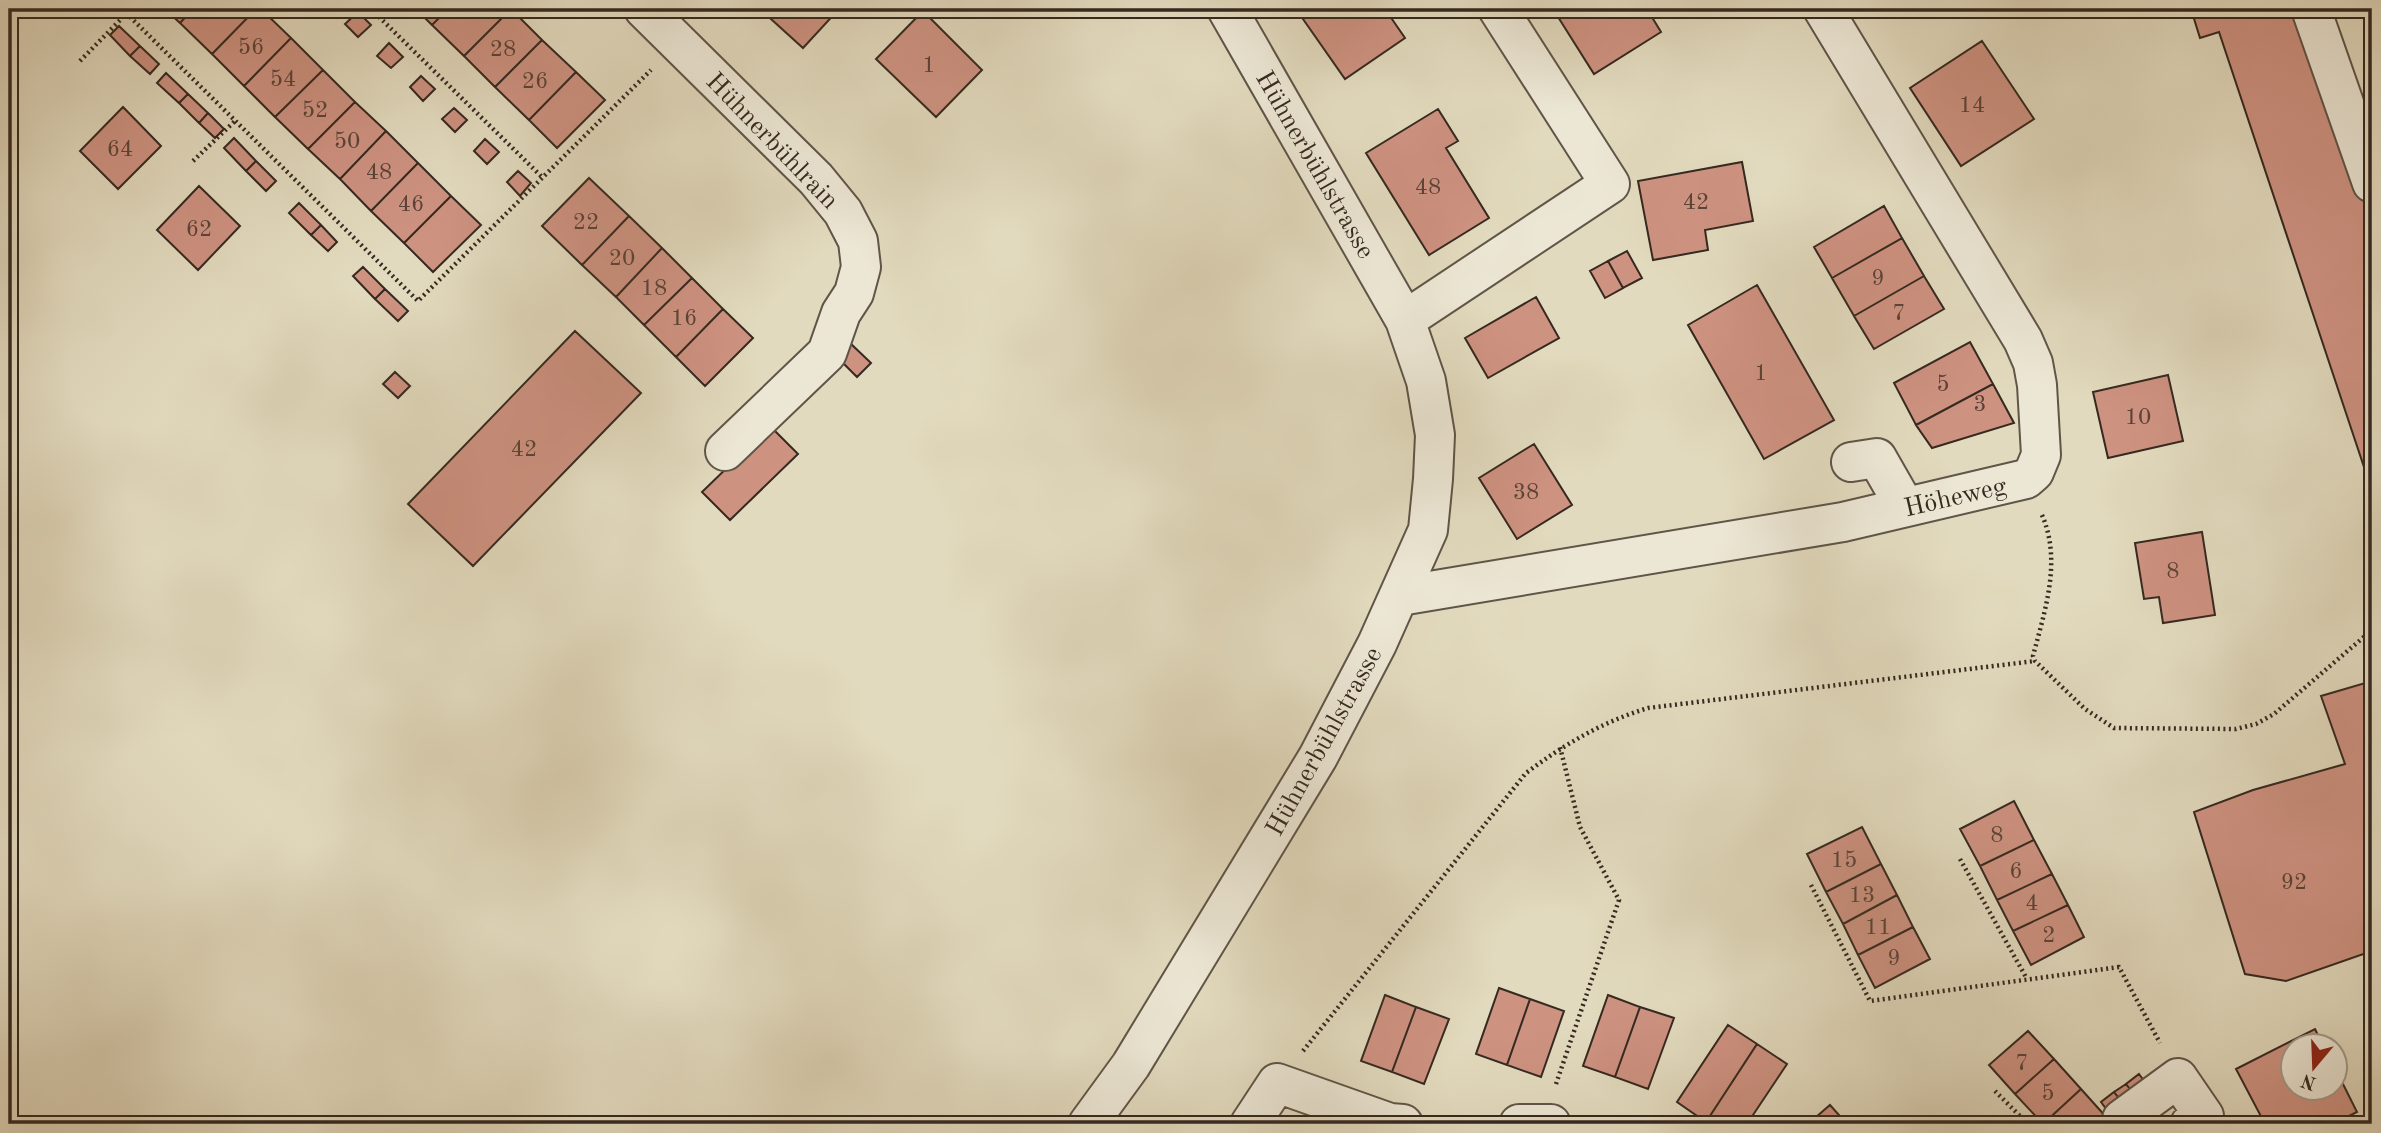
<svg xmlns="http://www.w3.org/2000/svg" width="2381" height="1133" viewBox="0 0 2381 1133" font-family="'Old Standard TT',serif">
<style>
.building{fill:#ce9281;stroke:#352920;stroke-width:2}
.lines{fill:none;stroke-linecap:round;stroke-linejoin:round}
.minor-casing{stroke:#605548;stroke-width:42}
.path{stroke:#352920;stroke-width:4.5;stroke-dasharray:2 3.5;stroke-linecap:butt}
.minor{stroke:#ece7d5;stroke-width:38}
.rail{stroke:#352920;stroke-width:5;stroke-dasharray:12 12;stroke-linecap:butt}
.labels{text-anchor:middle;stroke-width:5;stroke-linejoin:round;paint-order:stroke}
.number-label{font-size:23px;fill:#5b4338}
.street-label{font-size:26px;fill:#352920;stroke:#ece7d5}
</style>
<rect width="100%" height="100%" fill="#e2dabe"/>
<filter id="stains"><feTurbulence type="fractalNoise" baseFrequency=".00286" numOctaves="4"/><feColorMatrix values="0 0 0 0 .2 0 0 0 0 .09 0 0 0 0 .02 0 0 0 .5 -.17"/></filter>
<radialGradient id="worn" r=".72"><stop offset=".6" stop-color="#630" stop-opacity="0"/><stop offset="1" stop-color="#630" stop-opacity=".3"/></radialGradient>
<!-- building -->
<path class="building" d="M165,9H193L180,23Z
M193,9H256L212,54L180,23Z
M256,9H261L291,38L244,86L212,54Z
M416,9H448L432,25Z
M448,9H511L464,56L432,25Z
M511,9L542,40L495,87L464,56Z
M760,9H839L803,48Z
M1296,9H1385L1405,38L1345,79Z
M1553,9H1647L1661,32L1594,74Z
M2191,9H2302L2372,219V477L2368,479L2219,32L2200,38Z
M923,11L982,70L936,117L876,59Z
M358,12L371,25L358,37L345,24Z
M119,26L140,46L130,56L110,35Z
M291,38L323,70L275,117L244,86Z
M542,40L576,72L529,120L495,87Z
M1982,41L2034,119L1961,166L1910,88Z
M389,43L403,57L391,68L377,56Z
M140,46L159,64L150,74L130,56Z
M323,70L355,102L308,149L275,117Z
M576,72L605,100L557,148L529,120Z
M166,73L188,94L179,103L157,83Z
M421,76L435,89L423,101L410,87Z
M188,94L208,113L199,123L179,103Z
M355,102L386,131L340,179L308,149Z
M123,107L161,146L118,189L80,151Z
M454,108L467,120L455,132L442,119Z
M1438,109L1458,141L1446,148L1489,218L1429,255L1366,153Z
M208,113L224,129L215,138L199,123Z
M386,131L418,163L371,211L340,179Z
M234,138L256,161L246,171L224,148Z
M485,139L499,152L487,164L474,151Z
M256,161L276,181L266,191L246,171Z
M1742,162L1753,221L1705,230L1708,250L1653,260L1638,181Z
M418,163L451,196L404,243L371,211Z
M518,171L531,183L520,196L507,182Z
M589,178L629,216L582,265L542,226Z
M199,186L240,226L198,270L157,230Z
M451,196L481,225L433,272L404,243Z
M299,203L321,225L311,235L289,213Z
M1884,206L1902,238L1832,278L1814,247Z
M629,216L662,248L616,297L582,265Z
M321,225L337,242L328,251L311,235Z
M1902,238L1924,276L1854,316L1832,278Z
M662,248L692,278L644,325L616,297Z
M1627,251L1642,278L1623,288L1608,261Z
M1608,261L1623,288L1605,298L1590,271Z
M363,267L385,289L375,299L353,276Z
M1924,276L1944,309L1874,349L1854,316Z
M692,278L723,309L676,357L644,325Z
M1757,285L1834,420L1764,459L1688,325Z
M385,289L408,311L398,321L375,299Z
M1536,297L1559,338L1488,378L1465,338Z
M723,309L753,338L705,386L676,357Z
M575,331L641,393L473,566L408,504Z
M849,342L871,363L857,377L836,356Z
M1970,342L1993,384L1916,425L1894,383Z
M395,372L410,386L398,398L383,384Z
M2168,375L2183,441L2108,458L2093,392Z
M1993,384L2014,423L1932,448L1916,425Z
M770,426L798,454L730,520L702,492Z
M1534,444L1572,505L1517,539L1479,478Z
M2202,532L2215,615L2163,623L2159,597L2144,599L2135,543Z
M2372,681V951L2286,981L2245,974L2194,812L2253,790L2345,764L2321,696Z
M2014,801L2034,840L1980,866L1960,829Z
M1862,827L1881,864L1826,892L1807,854Z
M2034,840L2052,874L1997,900L1980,866Z
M1881,864L1897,895L1843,924L1826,892Z
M2052,874L2068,905L2013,931L1997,900Z
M1897,895L1913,927L1858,955L1843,924Z
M2068,905L2084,937L2031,965L2013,931Z
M1913,927L1930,959L1875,988L1858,955Z
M1499,988L1530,999L1507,1065L1476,1054Z
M1385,995L1416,1007L1392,1072L1361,1061Z
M1608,995L1640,1007L1615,1077L1583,1066Z
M1530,999L1564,1011L1541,1077L1507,1065Z
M1416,1007L1449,1019L1424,1084L1392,1072Z
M1640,1007L1674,1018L1648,1089L1615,1077Z
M1728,1025L1757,1044L1706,1122L1677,1102Z
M2315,1029L2323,1046H2294V1088H2336V1070L2357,1112L2333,1124H2265L2236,1069Z
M2028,1031L2054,1059L2015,1094L1989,1065Z
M1757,1044L1787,1064L1747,1124H1710L1706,1122Z
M2054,1059L2081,1089L2043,1124L2015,1094Z
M2139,1074L2153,1093L2140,1102L2126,1084Z
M2126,1084L2140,1102L2129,1111L2114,1092Z
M2081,1089L2107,1118L2100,1124H2043Z
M2114,1092L2129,1111L2115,1121L2101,1102Z
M1830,1105L1847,1124H1808Z"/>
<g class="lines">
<!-- minor casing -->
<g class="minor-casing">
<path id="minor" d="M644,9L816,179L843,212L858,241L861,267L854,293L841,313L827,353L725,451
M2311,9L2372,183
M1405,320L1610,184L1498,9
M1851,462L1877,458L1905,507
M1400,596L1843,522L2026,479L2034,472L2041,455L2037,385L2033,363L2023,340L1823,9
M1088,1124L1131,1065L1318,757L1377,644L1428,530L1433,479L1435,435L1426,381L1405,320L1227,9
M1250,1124L1277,1083L1390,1123L1403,1124
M1519,1124H1551
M2126,1124L2122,1119L2178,1078L2204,1116L2190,1124"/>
</g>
<!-- path -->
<path class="path" d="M122,9L418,301L651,70
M371,9L542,177
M80,61L126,14
M193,161L235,121
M2042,515C2062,561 2045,610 2033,656L2035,661L2085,709L2114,728L2236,729L2256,724L2274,714L2372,630
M1960,859L2027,979
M1811,885L1870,1001L2119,967L2160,1043
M1303,1051L1526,773C1565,744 1602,722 1648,708L2035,661
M1556,1084L1619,900L1580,827L1560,747
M1995,1091L2028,1124"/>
<!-- minor -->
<use href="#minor" class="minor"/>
<!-- rail -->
<path class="rail" d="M2365,9L2372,29"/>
</g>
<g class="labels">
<!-- number labels -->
<g class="number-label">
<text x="251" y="54">56</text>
<text x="503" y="56">28</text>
<text x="929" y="72">1</text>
<text x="283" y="86">54</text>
<text x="535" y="88">26</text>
<text x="1972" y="112">14</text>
<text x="315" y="117">52</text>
<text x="347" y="148">50</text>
<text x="120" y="156">64</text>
<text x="379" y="179">48</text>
<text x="1428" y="194">48</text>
<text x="1696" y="209">42</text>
<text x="411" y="211">46</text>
<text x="586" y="229">22</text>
<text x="199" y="236">62</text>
<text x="622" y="265">20</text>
<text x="1878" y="285">9</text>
<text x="654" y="295">18</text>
<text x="1899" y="320">7</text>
<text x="684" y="325">16</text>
<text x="1761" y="380">1</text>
<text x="1943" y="391">5</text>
<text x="1980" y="411">3</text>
<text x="2138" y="424">10</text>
<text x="524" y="456">42</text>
<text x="1526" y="499">38</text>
<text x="2173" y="578">8</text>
<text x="1997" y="842">8</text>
<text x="1844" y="867">15</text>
<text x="2016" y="878">6</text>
<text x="2294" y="889">92</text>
<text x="1862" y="902">13</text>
<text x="2032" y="910">4</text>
<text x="1878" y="934">11</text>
<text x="2049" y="942">2</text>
<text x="1894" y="965">9</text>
<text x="2022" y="1070">7</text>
<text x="2048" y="1100">5</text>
</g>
<!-- street labels -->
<g class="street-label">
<text transform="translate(773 140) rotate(46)" y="9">Hühnerbühlrain</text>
<text transform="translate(1316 164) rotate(60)" y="9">Hühnerbühlstrasse</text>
<text transform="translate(1955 496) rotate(-13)" y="9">Höheweg</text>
<text transform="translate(1323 741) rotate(-61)" y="9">Hühnerbühlstrasse</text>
</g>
</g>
<!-- margin -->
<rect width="2381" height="1133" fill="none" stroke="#e2dabe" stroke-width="35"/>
<rect x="10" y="10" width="2360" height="1112" fill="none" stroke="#352920" stroke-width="3.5"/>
<rect x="18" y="18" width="2346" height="1098" fill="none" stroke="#352920" stroke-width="2"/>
<!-- north arrow -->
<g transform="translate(2314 1067) rotate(199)"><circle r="33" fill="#ece7d5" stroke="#a39b8d" stroke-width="2"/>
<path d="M0-5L12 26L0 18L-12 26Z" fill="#8f2418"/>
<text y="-10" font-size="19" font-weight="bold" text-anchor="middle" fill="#352920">N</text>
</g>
<rect width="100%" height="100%" filter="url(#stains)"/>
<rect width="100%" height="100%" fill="url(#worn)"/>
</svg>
